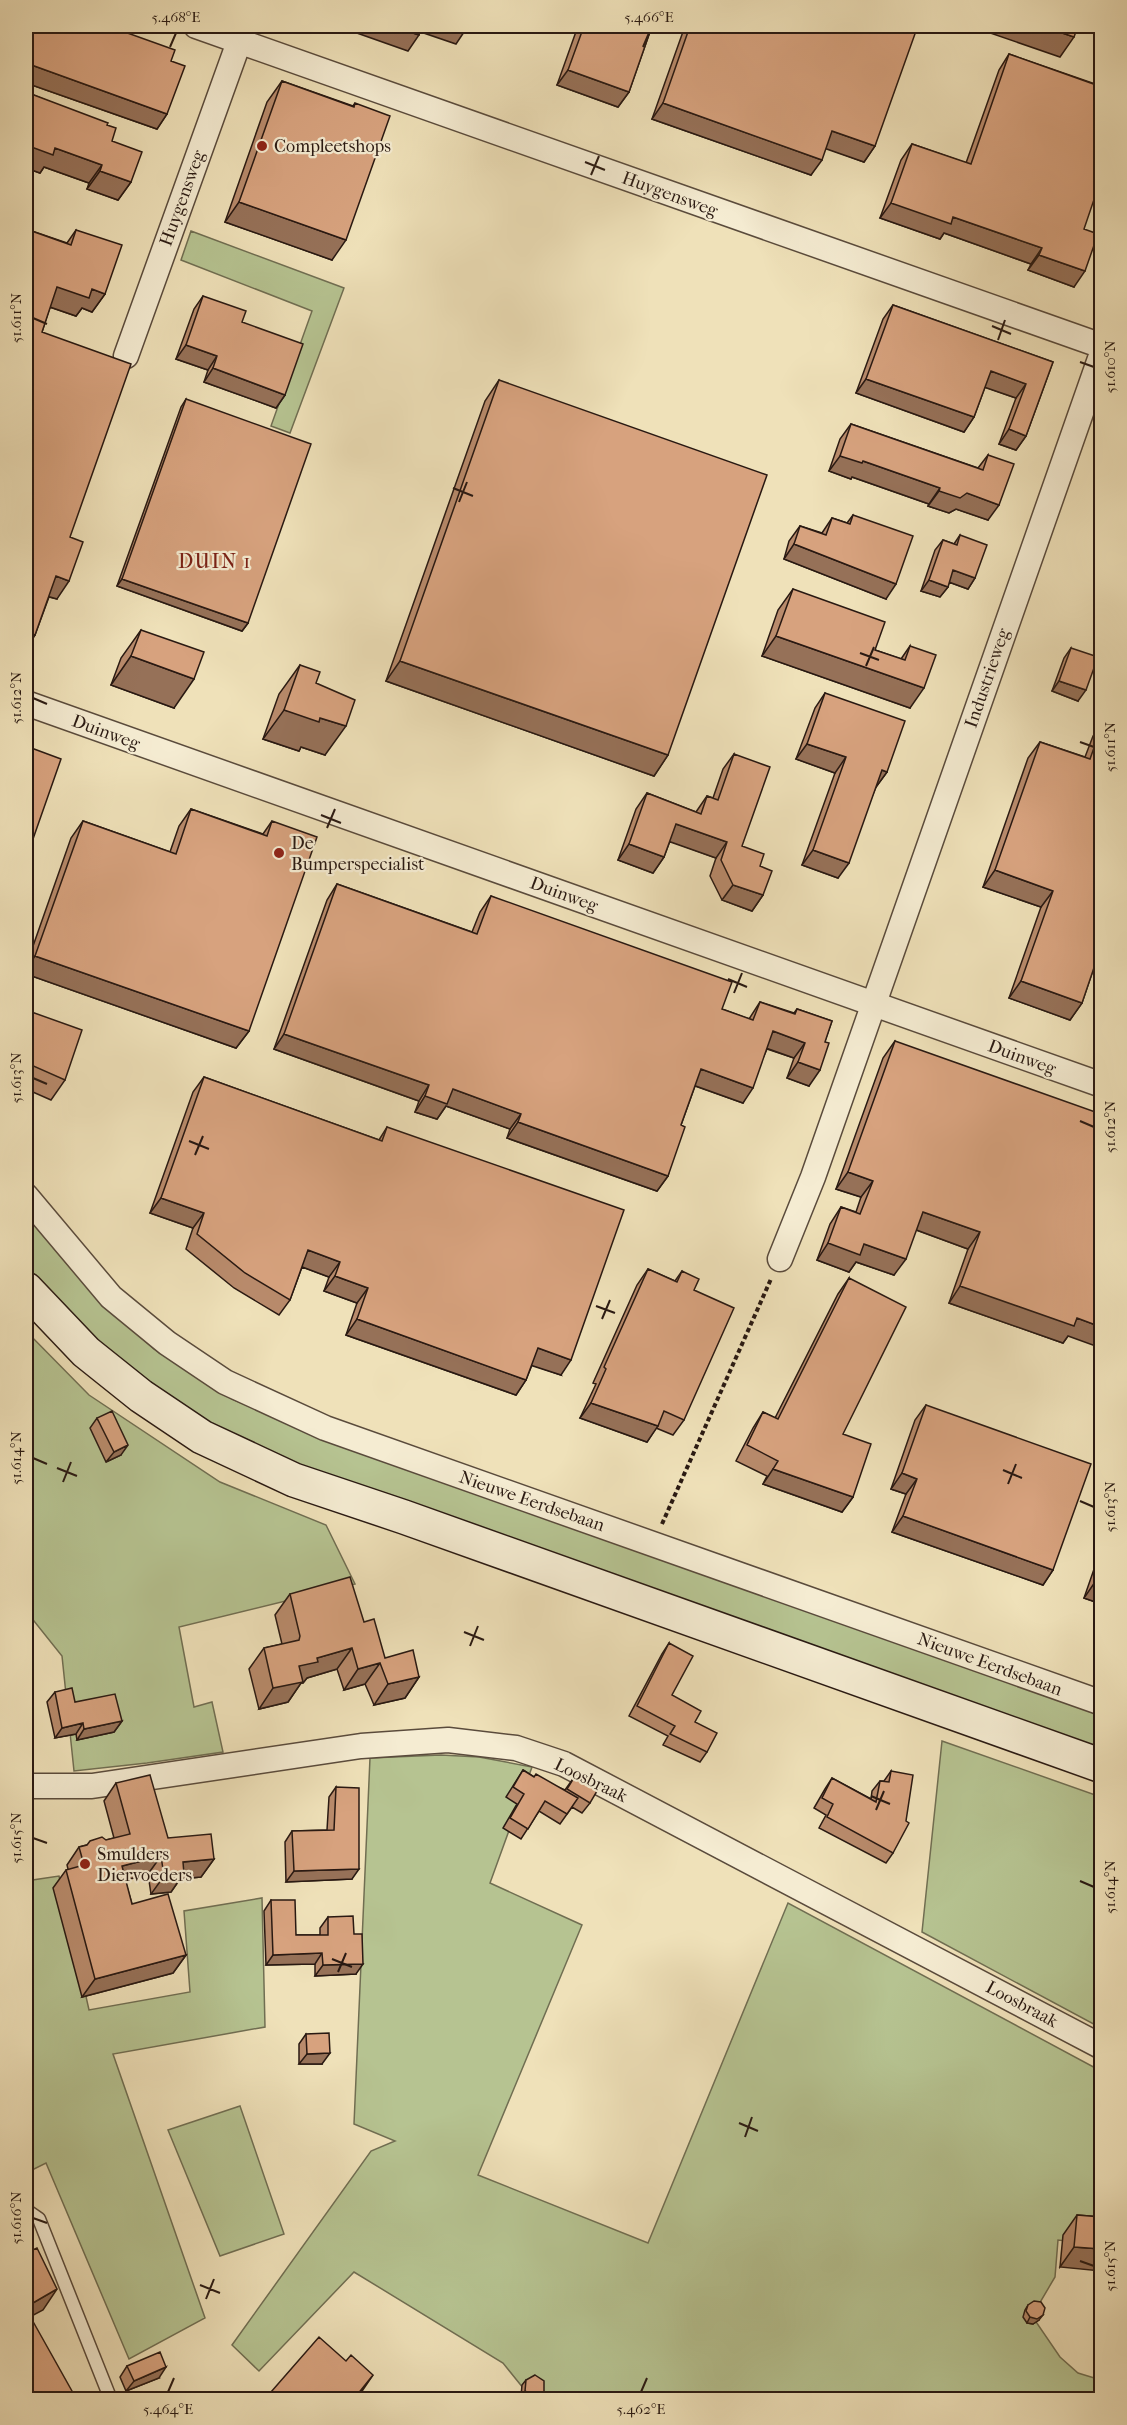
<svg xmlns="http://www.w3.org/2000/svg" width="1127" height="2425" viewBox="0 0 1127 2425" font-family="'IM FELL French Canon',serif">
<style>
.green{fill:#b6c391;stroke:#706e52;stroke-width:1.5}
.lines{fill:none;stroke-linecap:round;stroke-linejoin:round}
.service-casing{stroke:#5a4b3c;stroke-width:15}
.minor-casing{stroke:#5a4b3c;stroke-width:27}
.secondary-casing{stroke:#291912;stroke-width:36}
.path{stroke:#291912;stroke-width:4;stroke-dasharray:4.5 3;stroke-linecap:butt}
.service{stroke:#f5ecd2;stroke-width:12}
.minor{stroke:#f5ecd2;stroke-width:24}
.secondary{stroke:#f5ecd2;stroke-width:33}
.wall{fill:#b98b6c;stroke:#291912;stroke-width:1.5}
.shaded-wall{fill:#967158;stroke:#291912;stroke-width:1.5}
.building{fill:#d7a27e;stroke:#291912;stroke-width:1.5}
.ticks{fill:none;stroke:#291912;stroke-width:2}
.poi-dot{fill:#8f2418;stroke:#f5ecd2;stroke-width:2}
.labels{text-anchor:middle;stroke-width:4.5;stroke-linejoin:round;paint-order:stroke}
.poi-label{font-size:18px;fill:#291912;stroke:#f5ecd2;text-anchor:start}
.street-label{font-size:18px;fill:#291912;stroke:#f5ecd2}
.neighbourhood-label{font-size:20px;letter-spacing:1.5px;fill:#7a1f14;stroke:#f5ecd2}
.neatline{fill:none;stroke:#291912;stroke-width:2}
.ticks-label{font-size:15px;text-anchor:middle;fill:#291912}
</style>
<rect width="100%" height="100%" fill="#efe1b9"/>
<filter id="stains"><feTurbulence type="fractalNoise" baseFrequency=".00333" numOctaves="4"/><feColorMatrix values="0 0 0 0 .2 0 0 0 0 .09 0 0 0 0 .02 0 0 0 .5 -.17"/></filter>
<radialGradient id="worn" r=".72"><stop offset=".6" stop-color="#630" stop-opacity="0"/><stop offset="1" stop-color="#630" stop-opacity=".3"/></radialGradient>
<!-- green -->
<path class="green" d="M191,231L344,288L290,433L271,426L312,311L181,260Z
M26,1215L95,1296L154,1349L232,1399L339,1444L1101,1713V1754L341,1484L190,1415L130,1373L39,1288L26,1273Z
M26,1331L89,1395L220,1482L326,1525L355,1584L179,1627L194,1707L212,1702L223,1752L147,1763L74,1771L62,1656L26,1611Z
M942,1741L1101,1797V2028L922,1932Z
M441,1755L479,1757L532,1767L490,1883L582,1925L478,2175L648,2243L788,1903L1101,2071V2245L1058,2240L1055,2277L1032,2316L1060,2357L1078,2373L1101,2380V2399H532L503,2363L354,2272L259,2371L232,2345L371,2151L395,2141L354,2124L370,1758Z
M59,1876L89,2010L190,1992L184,1911L262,1898L265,2027L113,2054L205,2318L129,2359L46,2163L26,2173V1881Z
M240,2106L284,2234L220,2256L168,2130Z"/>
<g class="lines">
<!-- service casing -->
<g class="service-casing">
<path id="service" d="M26,2210L39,2219L111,2400"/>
</g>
<!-- minor casing -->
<g class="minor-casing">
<path id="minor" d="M196,26L1102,346
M126,356L244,28
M26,703L1102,1085
M26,1196L111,1297L167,1343L225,1382L325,1428L1102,1703
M780,1259L813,1177L1102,353
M26,1786H92L361,1746L448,1740L516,1748L564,1764L1102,2047"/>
</g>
<!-- secondary casing -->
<g class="secondary-casing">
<path id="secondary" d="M26,1289L86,1352L141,1396L202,1437L294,1480L404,1517L1102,1766"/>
</g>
<!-- path -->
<path class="path" d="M662,1524L771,1279"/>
<!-- service -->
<use href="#service" class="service"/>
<!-- minor -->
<use href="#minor" class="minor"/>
<!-- secondary -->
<use href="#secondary" class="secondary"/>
</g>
<!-- wall -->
<path class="wall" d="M29,26H108L171,61L167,114L157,129L26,83V36Z
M578,26H652L629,92L618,107L557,85Z
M685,26H901L875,146L864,162L826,148L811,175L652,119Z
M1009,54L1098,85L1100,82L1084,229L1074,287L1028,270L1031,264L944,233L940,239L880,218L901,160L912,144L966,163L999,70Z
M282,81L353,106L355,103L332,260L225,222L267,102Z
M26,92L107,125L112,141L131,182L118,200L87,189L89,183L44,167L40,173L26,168Z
M26,229L67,243L76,230L105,294L92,312L82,308L76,316L50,307L42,332L70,537L57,599L49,597L35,635L26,649Z
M203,296L242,322L285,395L276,408L204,382L208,370L176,359L194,309Z
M893,305L1053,362L1026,436L1016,450L999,444L1016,398L985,387L974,417L964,432L856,393L883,319Z
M499,380L668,755L654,776L386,681L485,401Z
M186,399L248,623L242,631L117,586L181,407Z
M851,424L978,468L988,455V520L956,509L949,513L928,506L929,504L852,477L851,479L829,471L840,439Z
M853,515L886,599L784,559L789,541L800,526L822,533L832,518L847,523Z
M960,535L975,578L968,589L949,582L948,587L940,597L921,591L935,550L943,540L954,544Z
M793,589L875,650L901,659L910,646V708L762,656L778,610Z
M141,630L174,708L111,685L121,658Z
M1071,648L1078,701L1052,691L1064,658Z
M300,665L316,683L325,755L301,747L299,751L263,739L279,694Z
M825,693L887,772L876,787L838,878L802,865L835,773L796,759L815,708Z
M1101,724V947L1082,1003L1070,1020L1009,998L1041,907L983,887L1028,758L1040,742L1085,757L1093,736Z
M734,754L742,846L760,866L763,895L752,911L722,900L710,876L716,858L670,841L664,857L653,873L618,860L636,809L647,793L696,812L707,796L713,798L723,769Z
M191,809L263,834L272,821L249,1031L236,1048L26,974V966L71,838L83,821L170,852L179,826Z
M337,884L472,932L480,912L491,896L722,1009L749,1019L760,1002L794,1013L797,1009L832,1021L809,1086L787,1078L794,1058L767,1049L743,1103L695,1086L681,1125L668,1176L657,1191L507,1138L510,1129L446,1106L437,1119L415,1112L419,1101L274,1049L327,900Z
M26,1010L65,1080L51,1100L26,1089Z
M895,1041L1068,1336L1063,1343L949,1303L968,1249L916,1230L894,1275L856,1262L849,1272L817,1260L830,1224L841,1207L856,1212L861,1197L836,1189L883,1058Z
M204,1077L379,1140L387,1127L561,1375L532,1365L526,1380L516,1395L346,1335L357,1303L324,1291L329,1277L302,1267L290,1300L279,1315L234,1288L186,1249L193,1228L150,1213L193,1092Z
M648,1269L675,1281L682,1271L694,1290L684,1420L673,1435L656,1428L647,1442L580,1418L596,1384L593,1383L637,1285Z
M849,1278L843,1434L853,1497L842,1512L763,1484L767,1476L736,1461L753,1428L763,1412L775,1418L838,1294Z
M926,1405L1053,1570L1043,1585L892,1532L906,1494L891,1489L915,1420Z
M97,1418L121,1455L106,1462L90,1428Z
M1101,1549V1604L1084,1598Z
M290,1594L364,1622L385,1658L419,1677L405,1698L374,1705L365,1684L344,1690L337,1669L307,1678L303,1683H301L288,1702L259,1709L249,1669L264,1648L282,1644L275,1615Z
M669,1643L672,1695L695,1722L707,1752L700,1762L663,1745L668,1736L629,1716L662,1654Z
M55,1692L75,1702L122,1721L114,1732L77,1740L76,1734L55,1738L47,1702Z
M523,1770L534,1777L565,1790L577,1773L590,1803L582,1813L572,1807L560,1824L539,1811L521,1839L503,1828L517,1804L506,1797Z
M891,1771L893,1853L886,1863L819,1828L826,1815L814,1808L825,1789L832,1778L871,1799L872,1791L880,1781H884Z
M116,1783L168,1838L214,1859L201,1877L180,1879L171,1892L151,1894L148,1874L125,1880L132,1904L186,1955L173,1973L82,1997L53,1888L66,1870L68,1869L67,1865L79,1847L114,1838L104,1801Z
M336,1787L352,1879L286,1882L285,1842L292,1831L327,1830L329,1797Z
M271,1900L296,1935H320V1928L328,1917L356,1974L315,1976V1964L266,1965L264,1911Z
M306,2034L322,2064H299V2044Z
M1077,2215L1101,2217L1060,2267L1063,2235Z
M1028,2305L1039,2320L1033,2324L1027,2323L1023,2317L1025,2310Z
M127,2366L159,2378L126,2391L120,2377Z
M526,2380L540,2397L536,2400H527L521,2396L522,2385Z"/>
<!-- shaded-wall -->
<path class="shaded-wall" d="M337,26H392L419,35L408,51Z
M418,26H458L466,29L456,44L415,30Z
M970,26H1042L1074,37L1060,57Z
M26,63L167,114L157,129L26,83Z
M568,70L629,92L618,107L557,85Z
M663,103L822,160L811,175L652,119Z
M832,131L875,146L864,162L821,147Z
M26,145L55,148L102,165L89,183L44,167L40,173L26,168Z
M100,171L131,182L118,200L87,189Z
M239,202L346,240L332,260L225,222Z
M891,203L953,217L1042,248L1031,264L944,233L940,239L880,218Z
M1039,255L1085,271L1074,287L1028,270Z
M57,287L92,289L105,294L92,312L82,308L76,316L44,305Z
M186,345L217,356L208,370L176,359Z
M213,368L285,395L276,408L204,382Z
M991,371L1026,384L1016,398L981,386Z
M866,379L974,417L964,432L856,393Z
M1009,429L1026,436L1016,450L999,444Z
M840,456L863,461L940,488L929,504L852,477L851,479L829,471Z
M939,491L967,493L999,505L988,520L956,509L949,513L928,506Z
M794,544L896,584L886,599L784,559Z
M953,570L975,578L968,589L946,581Z
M56,576L69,581L57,599L43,595Z
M122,579L248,623L242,631L117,586Z
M929,580L948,587L940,597L921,591Z
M26,632L35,635L26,649Z
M776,636L924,688L910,708L762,656Z
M131,656L194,679L174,708L111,685Z
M400,661L668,755L654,776L386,681Z
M1059,681L1086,690L1078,701L1052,691Z
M284,710L320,718L346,726L325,755L301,747L299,751L263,739Z
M807,744L846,757L835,773L796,759Z
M882,770L887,772L876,787L871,785Z
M676,824L727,842L716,858L665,840Z
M629,844L664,857L653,873L618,860Z
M813,850L849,863L838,878L802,865Z
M995,870L1053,891L1041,907L983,887Z
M733,885L763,895L752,911L722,900Z
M35,956L249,1031L236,1048L26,974V969Z
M1021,981L1082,1003L1070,1020L1009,998Z
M773,1031L805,1043L794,1058L763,1047Z
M284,1034L429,1085L419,1101L274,1049Z
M798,1062L820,1070L809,1086L787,1078Z
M701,1069L753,1088L743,1103L690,1084Z
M453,1089L521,1114L510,1129L446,1106L437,1119L415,1112L425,1096Z
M518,1122L668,1176L657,1191L507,1138Z
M848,1172L873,1181L861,1197L836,1189Z
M161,1198L204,1213L193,1228L150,1213Z
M923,1212L980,1232L968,1249L911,1228Z
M828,1243L864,1244L906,1259L894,1275L856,1262L849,1272L817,1260Z
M308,1250L340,1262L329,1277L297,1265Z
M335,1276L368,1288L357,1303L324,1291Z
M960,1286L1077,1318L1101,1327V1348L1068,1336L1063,1343L949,1303Z
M357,1319L526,1380L516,1395L346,1335Z
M538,1348L571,1360L561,1375L527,1364Z
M591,1403L658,1426L647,1442L580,1418Z
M128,1445L121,1455L106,1462L114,1452Z
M773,1469L853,1497L842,1512L763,1484Z
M902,1473L917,1479L906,1494L891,1489Z
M903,1516L1053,1570L1043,1585L892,1532Z
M1095,1582L1101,1585V1604L1084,1598Z
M352,1648L337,1669L307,1678L303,1683H301L288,1702L259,1709L273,1688L299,1666L317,1658Z
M380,1663L365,1684L344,1690L358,1669Z
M419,1677L405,1698L374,1705L388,1684Z
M122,1721L114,1732L77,1740L84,1729Z
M83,1723L76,1734L55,1738L62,1728Z
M161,1856L148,1874L109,1885L122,1866Z
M214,1859L201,1877L180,1879L171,1892L151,1894L164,1876L183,1862Z
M359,1869L352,1879L286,1882L294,1871Z
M322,1953L315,1964L266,1965L273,1955Z
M186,1955L173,1973L82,1997L95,1979Z
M363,1964L356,1974L315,1976L323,1965Z
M330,2053L322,2064H299L307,2054Z
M1074,2247L1101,2249V2271L1060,2267Z
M57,2289L43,2310L26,2319V2307Z
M1043,2315L1039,2320L1033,2324L1027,2323L1030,2317Z
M166,2367L159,2378L126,2391L134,2381Z
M373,2375L356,2400H353Z
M544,2392L540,2397L536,2400H533L535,2397Z"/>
<!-- building -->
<path class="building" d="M35,26H108L175,50L171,61L185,66L167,114L26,63V51Z
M392,26H422L419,35Z
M458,26H467L466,29Z
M584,26H652L629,92L568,70Z
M690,26H901L916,31L875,146L832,131L822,160L663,103Z
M1042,26H1078L1074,37Z
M1009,54L1099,86L1100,82L1101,83V179L1084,229L1098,234L1085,271L1039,255L1042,248L953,217L951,224L891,203L912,144L971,164Z
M282,81L354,107L355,103L390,116L346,240L239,202Z
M26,92L108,123L107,125L116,128L112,141L142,152L131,182L100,171L102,165L55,148L53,155L26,145Z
M26,179L29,180L26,189Z
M26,229L71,245L76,230L122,245L105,294L92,289L89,298L57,287L42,332L131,364L70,537L83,542L69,581L56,576L35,635L26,632Z
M203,296L246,311L242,322L303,344L285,395L213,368L217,356L186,345Z
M893,305L1053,362L1026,436L1009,429L1026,384L991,371L974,417L866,379Z
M499,380L767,475L668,755L400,661Z
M186,399L311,444L248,623L122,579Z
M851,424L983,470L988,455L1014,464L999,505L967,493L960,498L939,491L940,488L863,461L862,463L840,456Z
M853,515L913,536L896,584L794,544L800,526L826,535L832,518L850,524Z
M960,535L987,545L975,578L953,570L948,587L929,580L943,540L957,545Z
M793,589L885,622L875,650L905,660L910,646L936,655L924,688L776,636Z
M141,630L204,652L194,679L131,656Z
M1071,648L1098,657L1086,690L1059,681Z
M300,665L320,672L316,683L355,700L346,726L320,718L319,722L284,710Z
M825,693L905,721L887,772L882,770L849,863L813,850L846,757L807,744Z
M1101,728V947L1082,1003L1021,981L1053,891L995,870L1040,742L1090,759Z
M26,746L61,759L26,859Z
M734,754L770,767L742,846L764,854L760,866L772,871L763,895L733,885L721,860L727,842L676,824L664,857L629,844L647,793L701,814L707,796L718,800Z
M191,809L267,836L272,821L317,837L249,1031L35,956L83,821L176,854Z
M337,884L477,934L491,896L732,982L722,1009L753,1020L760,1002L795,1014L797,1009L832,1021L825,1042L829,1043L820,1070L798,1062L805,1043L773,1031L753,1088L701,1069L681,1125L685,1127L668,1176L518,1122L521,1114L453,1089L447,1104L425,1096L429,1085L284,1034Z
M26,1010L82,1030L65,1080L31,1065L26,1055Z
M895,1041L1101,1114V1327L1077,1318L1074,1326L960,1286L980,1232L923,1212L906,1259L864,1244L860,1255L828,1243L841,1207L860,1214L873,1181L848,1172Z
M204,1077L382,1141L387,1127L624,1210L571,1360L538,1348L526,1380L357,1319L368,1288L335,1276L340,1262L308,1250L290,1300L245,1273L197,1234L204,1213L161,1198Z
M648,1269L677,1282L682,1271L699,1279L694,1290L734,1308L684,1420L664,1411L658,1426L591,1403L606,1369L604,1367Z
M849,1278L906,1307L843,1434L871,1444L853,1497L773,1469L778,1461L747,1445L763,1412L778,1419Z
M926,1405L1091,1464L1053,1570L903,1516L917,1479L902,1473Z
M112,1411L128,1445L114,1452L97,1418Z
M1101,1564V1585L1095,1582Z
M350,1577L364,1622L374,1619L385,1658L413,1650L419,1677L388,1684L380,1663L358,1669L352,1648L317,1658L318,1662L299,1666L303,1682L273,1688L264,1648L299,1640L300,1636L290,1594Z
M669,1643L693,1656L672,1695L701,1711L695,1722L717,1733L707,1752L670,1734L675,1726L637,1706Z
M72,1688L75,1702L115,1694L122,1721L84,1729L83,1723L62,1728L55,1692Z
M523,1770L534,1777L536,1774L578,1798L567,1814L545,1801L528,1829L510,1818L524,1794L513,1787Z
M891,1771L913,1775L906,1821L909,1823L893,1853L827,1817L833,1804L822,1798L832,1778L876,1802L880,1781L889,1782Z
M577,1773L600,1786L590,1803L567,1789Z
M150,1775L168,1838L211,1834L214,1859L183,1862L184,1874L164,1876L161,1856L122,1866L132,1904L168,1894L186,1955L95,1979L66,1870L84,1865L79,1847L87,1845L90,1841L102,1837L106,1840L130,1834L116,1783Z
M336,1787L359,1788V1869L294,1871L292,1831L334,1830Z
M271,1900H295L296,1935H328V1917L353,1916L354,1934H362L363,1964L323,1965L322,1953L273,1955Z
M329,2033L330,2053L307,2054L306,2034Z
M1077,2215L1101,2217V2249L1074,2247Z
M37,2248L57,2289L26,2307V2273L27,2272L26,2270V2253Z
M1034,2301L1041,2302L1045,2308L1043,2315L1037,2319L1030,2317L1026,2311L1028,2305Z
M26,2309L77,2400H26Z
M319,2337L346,2361L351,2355L373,2375L353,2400H264Z
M160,2352L166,2367L134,2381L127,2366Z
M535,2375L544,2381V2392L535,2397L525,2391L526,2380Z
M165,2397H177L180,2400H163Z"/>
<!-- ticks -->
<path class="ticks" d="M170,47L176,33M643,47L649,33M585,162L605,170M591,175L599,156M33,318L47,324M992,326L1011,334M998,340L1005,320M1080,362L1094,367M453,488L473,496M459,502L467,482M860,653L879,660M866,666L874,647M33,698L47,704M1080,742L1094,747M321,815L341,823M327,828L335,809M728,979L747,987M734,993L742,973M33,1078L47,1084M1080,1121L1094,1127M189,1141L209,1149M195,1155L203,1136M596,1306L615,1313M602,1319L610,1300M33,1458L47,1464M57,1468L77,1476M1003,1470L1022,1478M63,1482L71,1462M1008,1484L1016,1464M1080,1501L1094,1507M464,1632L484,1640M470,1646L478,1626M871,1796L890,1804M876,1810L884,1791M33,1838L47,1843M1080,1881L1094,1887M332,1959L352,1967M338,1972L346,1953M739,2123L758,2131M745,2137L752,2117M33,2218L47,2223M1080,2261L1094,2266M200,2285L220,2293M206,2299L214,2279M168,2392L174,2378M641,2392L647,2378"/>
<!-- markers -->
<g class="poi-dot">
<circle cx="262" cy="146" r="6"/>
<circle cx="279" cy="853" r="6"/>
<circle cx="85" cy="1864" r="6"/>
</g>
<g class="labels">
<!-- poi labels -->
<g class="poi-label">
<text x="274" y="152">Compleetshops</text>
<text x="291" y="849">De<tspan x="291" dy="21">Bumperspecialist</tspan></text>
<text x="97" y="1860">Smulders<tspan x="97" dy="21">Diervoeders</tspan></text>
</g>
<!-- street labels -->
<g class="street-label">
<text transform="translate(670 194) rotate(20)" y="6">Huygensweg</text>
<text transform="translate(182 198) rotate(-70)" y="6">Huygensweg</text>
<text transform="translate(987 678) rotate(-71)" y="6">Industrieweg</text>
<text transform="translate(106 732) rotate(20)" y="6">Duinweg</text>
<text transform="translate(564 894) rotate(20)" y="6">Duinweg</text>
<text transform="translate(1022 1057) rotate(20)" y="6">Duinweg</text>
<text transform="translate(532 1501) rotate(19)" y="6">Nieuwe Eerdsebaan</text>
<text transform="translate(990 1664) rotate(20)" y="6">Nieuwe Eerdsebaan</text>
<text transform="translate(591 1780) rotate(26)" y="6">Loosbraak</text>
<text transform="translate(1022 2004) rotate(28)" y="6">Loosbraak</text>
</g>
<!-- neighbourhood labels -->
<g class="neighbourhood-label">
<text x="215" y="568">DUIN 1</text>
</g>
</g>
<!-- margin -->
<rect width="1127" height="2425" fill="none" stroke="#efe1b9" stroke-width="66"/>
<rect x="33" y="33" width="1061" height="2359" class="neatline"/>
<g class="ticks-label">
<text x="176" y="22">5.468°E</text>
<text x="649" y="22">5.466°E</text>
<text transform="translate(16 318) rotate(-90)" y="5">51.611°N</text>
<text transform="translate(1110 367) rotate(-90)" y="5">51.610°N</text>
<text transform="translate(16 698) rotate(-90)" y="5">51.612°N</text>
<text transform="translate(1110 747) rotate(-90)" y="5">51.611°N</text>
<text transform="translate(16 1078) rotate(-90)" y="5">51.613°N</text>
<text transform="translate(1110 1127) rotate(-90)" y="5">51.612°N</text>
<text transform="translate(16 1458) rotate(-90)" y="5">51.614°N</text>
<text transform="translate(1110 1507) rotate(-90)" y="5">51.613°N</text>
<text transform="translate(16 1838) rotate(-90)" y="5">51.615°N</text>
<text transform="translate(1110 1887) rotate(-90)" y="5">51.614°N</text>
<text transform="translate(16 2218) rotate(-90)" y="5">51.616°N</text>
<text transform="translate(1110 2266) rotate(-90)" y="5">51.615°N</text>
<text x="168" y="2414">5.464°E</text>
<text x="641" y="2414">5.462°E</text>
</g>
<rect width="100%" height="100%" filter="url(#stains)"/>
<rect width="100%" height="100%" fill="url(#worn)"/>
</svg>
